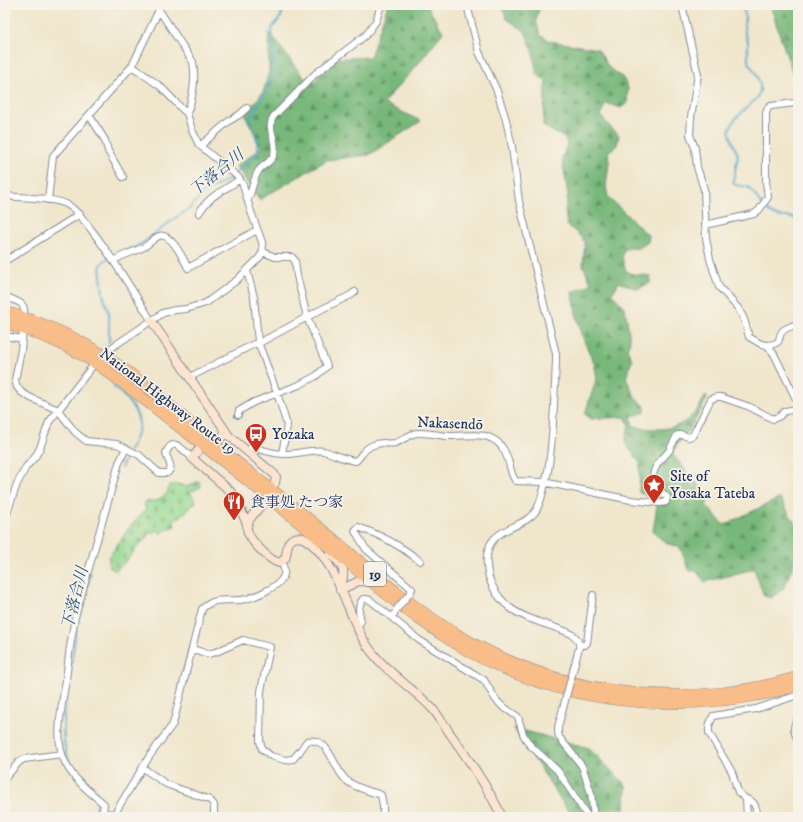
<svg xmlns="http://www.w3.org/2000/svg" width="803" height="822" viewBox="0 0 803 822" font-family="'IM FELL DW Pica','Noto Serif JP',serif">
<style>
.forest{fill:url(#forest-firs);stroke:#4a746c}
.cemetery{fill:url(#cemetery-stones);stroke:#588477}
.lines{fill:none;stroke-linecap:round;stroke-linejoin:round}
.stream{stroke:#4fa7cc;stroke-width:2}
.street-casing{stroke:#868a95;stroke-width:8}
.secondary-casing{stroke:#868a95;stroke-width:10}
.highway-casing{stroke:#868a95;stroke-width:12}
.street{stroke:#fff;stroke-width:6}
.secondary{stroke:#fce5d0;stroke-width:8}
.highway{stroke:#f8bd89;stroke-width:11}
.street-bridge-casing{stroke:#868a95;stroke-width:8;stroke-linecap:butt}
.street-bridge{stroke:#fff;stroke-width:6}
.labels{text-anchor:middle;stroke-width:3.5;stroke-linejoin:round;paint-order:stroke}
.shield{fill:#f7f3e8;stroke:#5d6a87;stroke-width:1}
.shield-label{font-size:14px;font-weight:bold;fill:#1b2f5e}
.street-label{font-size:15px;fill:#1b2f5e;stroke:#f7f3e8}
.poi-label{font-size:15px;fill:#1b2f5e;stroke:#f7f3e8;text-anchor:start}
.water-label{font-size:16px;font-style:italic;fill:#2d5984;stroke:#f7f3e8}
</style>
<defs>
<pattern id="forest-firs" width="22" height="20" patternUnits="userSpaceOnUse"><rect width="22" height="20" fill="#78b87a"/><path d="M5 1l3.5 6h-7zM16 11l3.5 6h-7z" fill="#629667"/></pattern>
<pattern id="cemetery-stones" width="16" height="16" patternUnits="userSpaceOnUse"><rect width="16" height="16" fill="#95d890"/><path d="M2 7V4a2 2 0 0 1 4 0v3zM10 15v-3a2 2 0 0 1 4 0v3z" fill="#80ba7f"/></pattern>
</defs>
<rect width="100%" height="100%" fill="#f7f3e8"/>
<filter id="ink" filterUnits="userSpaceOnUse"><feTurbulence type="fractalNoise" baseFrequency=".025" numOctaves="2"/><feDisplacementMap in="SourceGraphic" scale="8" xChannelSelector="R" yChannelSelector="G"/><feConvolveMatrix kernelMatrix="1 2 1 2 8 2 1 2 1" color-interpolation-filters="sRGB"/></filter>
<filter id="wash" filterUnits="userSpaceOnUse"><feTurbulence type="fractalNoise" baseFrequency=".012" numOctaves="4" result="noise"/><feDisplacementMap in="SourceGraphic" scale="16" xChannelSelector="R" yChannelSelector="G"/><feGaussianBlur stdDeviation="0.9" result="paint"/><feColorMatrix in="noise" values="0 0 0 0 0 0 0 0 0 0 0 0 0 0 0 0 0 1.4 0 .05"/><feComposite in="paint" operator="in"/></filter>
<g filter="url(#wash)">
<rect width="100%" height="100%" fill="#f0e6cc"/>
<!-- forest -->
<path class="forest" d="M388,5H429V9L443,32L414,69L383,103L421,121L369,155L327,160L259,200L236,166L262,148L245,115L263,92L269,72V32L304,78L316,81L326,59L370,57Z
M502,5H540L536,21L540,35L550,41L598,49L609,68L623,78L628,88L627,103L621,108L606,103L600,115L612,129L619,135L617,145L608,152L609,163L606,186L608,197L649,236L648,242L639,248L624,249L622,257L626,271L633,274L651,276L650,283L637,289L619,282L612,294L624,307L627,319L630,342L627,348L632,360L626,378L636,399L645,406V412L631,417L633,426C655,431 681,432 696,411C700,406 703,400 706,395L707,399L689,430L679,442L672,454L710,498L706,505L724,525L780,498L797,527L798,553L784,588L771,598L764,596L754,569L705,582L696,571H689L680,547C667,545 662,541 653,531L658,499L639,493L640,463L625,443L629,424L625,417L591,419L585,414L597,377L594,363L584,341L576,314L572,292L586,287L591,284L583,265L585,242L577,233L567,225L565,211L568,195L562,158L567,144L565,138L543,126L546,82L537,74L532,49L525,31L507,19Z
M770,5H798V87H797Z
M514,728L589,748L626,785L625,817H572Z"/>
<!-- cemetery -->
<path class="cemetery" d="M199,481L201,487L190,492L196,502L180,517L173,520L175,526L160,533L157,530L147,535L148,538L140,543L127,560L115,571L109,566V557L129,528L146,510L144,502L156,501L167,494L169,485H182L187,487Z"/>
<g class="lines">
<!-- stream -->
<path class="stream" d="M742,5L745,15L744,30L748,42V61L749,64L756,73L760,84V91L757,98L735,119L729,130L732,141L738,155L733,182L735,185L748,187C758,196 762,211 777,216C784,218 791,216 798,219
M109,342V314L103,294L100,267L104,261L111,257L136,247L144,242L178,216L188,210L204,192L228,180L255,156C264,144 251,131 250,118L270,86L275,68L272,28L281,17L283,5
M113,386C118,391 124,395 128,401C152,427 130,443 121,468
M69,678L78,619L91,573
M68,684C65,711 57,746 74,769C81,779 93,786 99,796L95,811L88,817"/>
</g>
</g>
<g filter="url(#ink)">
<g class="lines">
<!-- street casing -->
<g class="street-casing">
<path id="street" d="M467,5L479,52L497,91L506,120L512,147L519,201L556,354V362C554,398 554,435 548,471C545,483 543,497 537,509C524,532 483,524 487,566C488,582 497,597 509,607C523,618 543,623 559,629C564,631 569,632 573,635C577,638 580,643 579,648
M682,5L698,75L691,117L690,135L695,148L697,167L704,189L706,238L710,259L719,287L738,308L744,319L749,337L761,344L767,345L774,354L798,403
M159,10L193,62C196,78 193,98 187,113
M89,115L105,140L108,151L123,177
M200,146L229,121L239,115L247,108
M5,196C22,198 51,197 66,204C85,211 137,298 151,320
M48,200L53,156L132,66L159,10V5
M248,200C252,191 254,176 259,170C264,164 272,162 274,154C278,141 266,129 273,117L315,74L366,35L376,21L381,5
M199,213C209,195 224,191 240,179
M705,225L754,214L759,210L766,200L768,197L766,182V113L768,108L771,106L795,103L798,107
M5,261L80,214
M113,261C122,255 134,252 144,247C149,244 154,238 159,236C171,232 184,260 188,268L257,230
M247,271L254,297L258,342L277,393L287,425L282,454
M5,296C17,303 26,300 24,317
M23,329L21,350L15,380L17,387L21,392L31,398L58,410L75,432L86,441L117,444L139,455L159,473H167C175,467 167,461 166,453C173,435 184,451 192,458
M5,336L22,339
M767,345C787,343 774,336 785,329C789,327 794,325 798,324
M190,377L258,342H261L322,309L351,295L355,292
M238,415L239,411L254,402L299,385L316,376L327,366L307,317L297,276L295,261L292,257H275L263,252
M247,451L251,448H254C265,450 275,455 287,454C299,454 311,449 324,451C335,454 344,460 356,461C362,455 363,450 371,446C383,440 385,445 395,443C403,441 408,434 417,433C429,432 440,436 451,436C462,436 474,434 485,436C489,437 493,439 496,441C511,452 509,476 516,481L543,482L631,500L660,503L666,502L667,497L655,486L653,476L654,471L658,463L669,451L677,435H682L689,437L693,435L711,399L717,397H721L750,407L773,419L780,416L785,411L798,409
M5,519L17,484L26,467L35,457L40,448L49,422L102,354L163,313L175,310L186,309L206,303L237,280L259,258L263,252L262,242L250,209L243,185L238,177L231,171L199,145L192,130L187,113L184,111L161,87L132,66
M410,593L412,589L366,549L355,531L358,527C383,536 399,545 420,561
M391,617L419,640L484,680L496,700L502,706L518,717L523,734L529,744L558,771L588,817
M357,627L361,621C359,613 357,607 363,599H366L370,600L391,617L394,614
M579,644L585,645L587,643L593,595
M193,649L208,654L216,652L243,640L270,647L261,691L260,741L262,749L271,756L285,760L293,759L300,751L307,741C330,736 333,769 346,780C355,788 369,791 381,795L383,805V817
M798,719C793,725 793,732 798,739
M558,727V732L559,737L582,766L591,793L594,817
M143,768L166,784L210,800L214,805V817
M5,778L19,762L24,759L62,754
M746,799L738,792L732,772L709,733V726L713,716L756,709L798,695
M115,813L107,814L103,810L104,804C90,792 74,780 66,764C53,741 62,705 66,680C68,659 71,638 75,617L119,463L126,448
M115,817V813L149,757L173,724L202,609C214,597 226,601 240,600C251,599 283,586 284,574C285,571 283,565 282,562
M747,817L746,799C756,801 756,809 758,817"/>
</g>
<!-- secondary casing -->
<g class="secondary-casing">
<path id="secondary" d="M151,320L229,436L274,474L276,477L275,483
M203,445L192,458L229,490L235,497L247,524
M215,445L226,432
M262,504C257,510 247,520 247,527C246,538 269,560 279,563L285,559C288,552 285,542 294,538C297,537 300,537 303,538C334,554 346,609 363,639C379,667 406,683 429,705C437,713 443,723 449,732C468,759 488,787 502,817
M331,554C346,568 345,571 340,590
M340,590L359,581L371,582"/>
</g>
<!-- highway casing -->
<g class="highway-casing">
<path id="highway" d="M5,312C42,322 78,338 109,359C145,382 177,412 209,440C248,472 288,502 327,534C369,569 410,607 458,635C560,696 684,712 798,677
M5,323C40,333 74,348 104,369C129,387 153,406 177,425C228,464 277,504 327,545C367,578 406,612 450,640C555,706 680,718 798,686"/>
</g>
<!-- street -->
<use href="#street" class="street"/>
<!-- secondary -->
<use href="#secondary" class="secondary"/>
<!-- highway -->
<use href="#highway" class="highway"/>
<!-- street-bridge casing -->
<g class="street-bridge-casing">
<path id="street-bridge" d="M396,610L410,593
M558,727L579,648"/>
</g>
<!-- street-bridge -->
<use href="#street-bridge" class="street-bridge"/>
</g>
</g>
<!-- icons -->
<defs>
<g id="bus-pin" transform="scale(1.15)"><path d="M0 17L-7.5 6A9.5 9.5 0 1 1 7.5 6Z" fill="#c8321e" stroke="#f7f3e8"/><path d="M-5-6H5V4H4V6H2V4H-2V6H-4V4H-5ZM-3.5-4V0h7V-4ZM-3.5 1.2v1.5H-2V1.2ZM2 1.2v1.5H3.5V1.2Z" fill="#fff"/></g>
<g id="sight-pin" transform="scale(1.15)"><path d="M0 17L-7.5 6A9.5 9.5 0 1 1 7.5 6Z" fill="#c8321e" stroke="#f7f3e8"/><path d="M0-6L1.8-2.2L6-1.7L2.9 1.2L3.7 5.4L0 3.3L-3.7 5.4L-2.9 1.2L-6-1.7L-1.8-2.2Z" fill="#fff"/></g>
<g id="restaurant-pin" transform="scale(1.15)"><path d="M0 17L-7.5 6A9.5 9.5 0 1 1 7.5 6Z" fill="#c8321e" stroke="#f7f3e8"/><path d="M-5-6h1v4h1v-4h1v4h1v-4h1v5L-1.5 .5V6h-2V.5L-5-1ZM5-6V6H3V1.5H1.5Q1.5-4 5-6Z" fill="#fff"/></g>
</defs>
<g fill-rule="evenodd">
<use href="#bus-pin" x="256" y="434"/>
<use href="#sight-pin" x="654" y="485"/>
<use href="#restaurant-pin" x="234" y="502"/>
</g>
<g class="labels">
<!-- shield labels -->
<rect class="shield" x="364" y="562" width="22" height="24" rx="3"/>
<g class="shield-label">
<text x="375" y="579">19</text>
</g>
<!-- street labels -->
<g class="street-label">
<text transform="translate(168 401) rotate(37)" y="5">National Highway Route 19</text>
<text transform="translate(450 423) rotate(2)" y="5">Nakasendō</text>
</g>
<!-- poi labels -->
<g class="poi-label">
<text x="272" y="439">Yozaka</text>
<text x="670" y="481">Site of<tspan x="670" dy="17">Yosaka Tateba</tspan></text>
<text x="250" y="507">食事処 たつ家</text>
</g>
<!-- water labels -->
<g class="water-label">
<text transform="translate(216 172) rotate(-39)" y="6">下落合川</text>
<text transform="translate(74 598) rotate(-76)" y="6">下落合川</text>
</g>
</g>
<!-- margin -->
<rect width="803" height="822" fill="none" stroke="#f7f3e8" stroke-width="20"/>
</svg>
